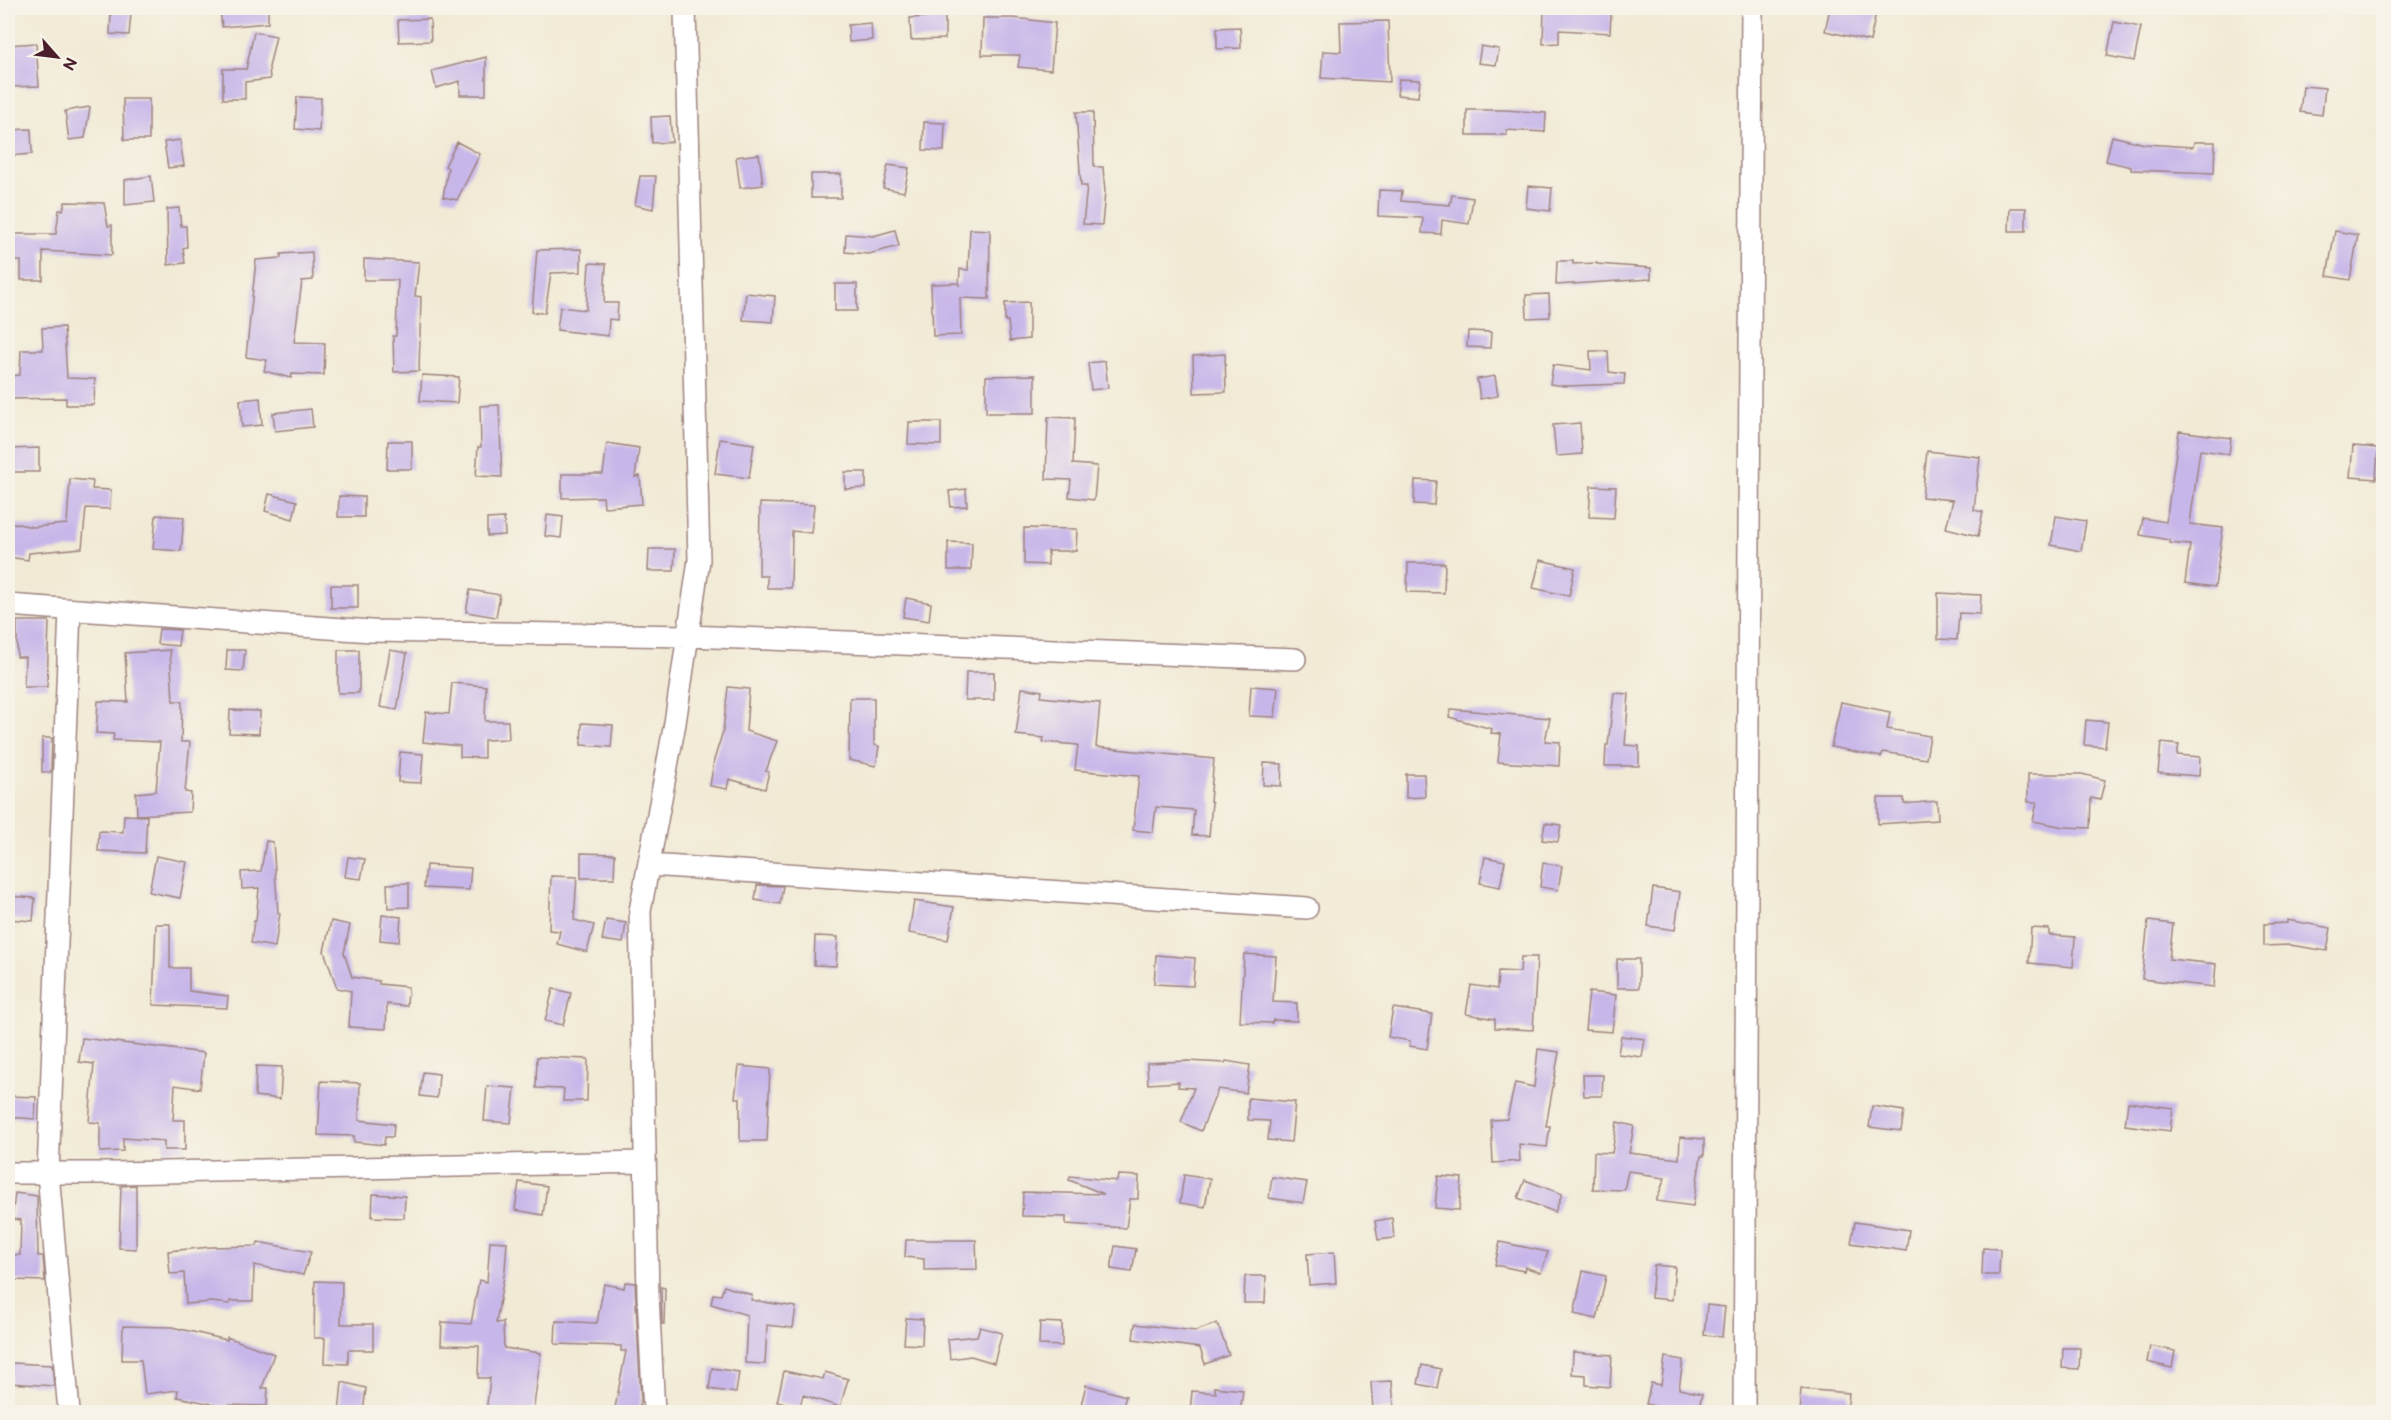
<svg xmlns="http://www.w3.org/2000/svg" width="2391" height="1420" viewBox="0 0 2391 1420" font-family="'Balsamiq Sans',sans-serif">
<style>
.building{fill:#c7b6e9}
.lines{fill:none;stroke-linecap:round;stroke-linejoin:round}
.minor-casing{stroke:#9e8480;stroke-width:24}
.minor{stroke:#fff;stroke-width:21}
</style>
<rect width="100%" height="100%" fill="#f7f3e8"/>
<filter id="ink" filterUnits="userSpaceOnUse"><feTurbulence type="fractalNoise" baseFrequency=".0167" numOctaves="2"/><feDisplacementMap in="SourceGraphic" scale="12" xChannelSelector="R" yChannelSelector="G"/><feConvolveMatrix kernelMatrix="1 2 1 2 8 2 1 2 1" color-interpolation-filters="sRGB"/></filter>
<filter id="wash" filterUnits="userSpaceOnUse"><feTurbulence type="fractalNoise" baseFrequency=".008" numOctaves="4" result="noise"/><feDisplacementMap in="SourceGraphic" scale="24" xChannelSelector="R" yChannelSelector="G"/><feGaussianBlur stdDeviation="1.35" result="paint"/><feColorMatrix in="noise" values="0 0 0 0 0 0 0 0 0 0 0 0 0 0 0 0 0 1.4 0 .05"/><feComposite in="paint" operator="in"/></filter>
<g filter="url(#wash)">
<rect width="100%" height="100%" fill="#f1ead5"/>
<g id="blocks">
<!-- building -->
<path class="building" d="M220,8H268V23L222,27Z
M1544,8L1611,12L1610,33L1559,30V43L1543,44Z
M1830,8H1877L1870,41L1825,31Z
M111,12L131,13L129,35L110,34Z
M945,16V39L911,40L910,18Z
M983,18H1014L1055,23L1051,70L1018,67L1020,55H982Z
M430,19L431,41L399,42L398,20Z
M1388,21L1390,82L1321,78L1323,51L1341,52L1340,22Z
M2114,22L2141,27L2134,61L2107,56Z
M871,23L872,40L849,42L848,25Z
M1240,27L1241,48L1217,49V28Z
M254,32L276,36L269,67L270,79L245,82V99H223V69H246V70Z
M36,43L39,86L8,87V45Z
M1481,46L1499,49L1496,65L1478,63Z
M486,57V95H460V81L436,88L432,71Z
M1399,79L1420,80L1418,97L1397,95Z
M2303,86L2325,88L2322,115L2300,112Z
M297,97L321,98L319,131L295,129Z
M123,99H149V140H124Z
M90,107L85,138L69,140L65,111Z
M1467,110H1506L1546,113L1545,132L1506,130L1507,135H1467Z
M1076,112H1093L1094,167H1103L1105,192L1102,225L1083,224L1087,186H1081Z
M670,116L672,142L652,143L651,117Z
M924,122L945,123L944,151L923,150Z
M31,129L32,154L8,156V130Z
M2112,136L2145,144L2193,147L2194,142H2215L2214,173L2131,170V167L2106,161Z
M180,140L184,166L168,168L164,142Z
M457,142L480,154L457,200L443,197L448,168L445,166Z
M759,154L763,185L740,188L736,157Z
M888,165L909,168L904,192L883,188Z
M811,174H841V198H811Z
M151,176L154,202L125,205V180Z
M640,176H656L653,209L635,205Z
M1528,186L1552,188L1550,211L1526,208Z
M1379,190L1402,191L1401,201L1450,205L1452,195L1473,198L1469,224L1442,220L1441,234L1422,233L1423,218L1378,216Z
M65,202L104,203L108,226L112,225V255L43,251V280H21V261H10V234H56L59,210H63Z
M179,208L181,226H186L187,247L183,248L185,263L168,265L167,209Z
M2010,208H2026V231H2009Z
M970,229L990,230L989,299L960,298L961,335L933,336L931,284L959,283V286L960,269L968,270Z
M895,230L899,246L869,254L845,252L846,234L873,236Z
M2335,231L2358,235L2350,280L2327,276Z
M581,249V272L551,273L545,313L532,312L537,250Z
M312,252L313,280L302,281L294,342L325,343L324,375L292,374L291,378L264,371L267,360L246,357L256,260L281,258V254Z
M364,259L419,262L415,296L421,297L419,371L394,372L393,336H396L398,280H364Z
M1557,261H1573V264L1597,263V264L1651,268V279L1556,285Z
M589,263L606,264L604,303H618L617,320L609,319L608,336L557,330L560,307L586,310Z
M835,284H857V311H835Z
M746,293L775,296L773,322L743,320Z
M1549,294L1550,317L1527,318L1526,295Z
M1029,302V339L1010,341L1008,321H1005V303Z
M64,327L67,378L95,379L94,405H66V398L9,399V376L20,375L21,350H43L42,328Z
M1468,331L1491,332L1490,348L1467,347Z
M1590,351H1608L1609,372L1625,374L1624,384L1565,386L1550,384L1553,365L1591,370Z
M1225,354L1226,392L1194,393L1193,356Z
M1105,361L1108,388L1091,390L1088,363Z
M422,375L459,377L457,403L420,401Z
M1035,375V413H986V376Z
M1495,376L1498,396L1480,399L1477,379Z
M260,398L262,425L242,427L240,400Z
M499,405L502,477L476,476L478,447H481L480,406Z
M311,409L313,427L275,431L273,413Z
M1048,417L1075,418L1073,464L1097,466L1094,500L1069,497L1071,480L1046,479Z
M909,422H941V445L908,444Z
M1580,423L1582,454L1556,456L1553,425Z
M2179,431L2231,438L2229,454L2200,450L2190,524L2223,528L2215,587L2185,583L2190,545L2169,543V540L2140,535L2143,518L2166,522Z
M720,439L754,444L749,478L715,474Z
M388,441H412V469H387Z
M607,443L639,448L635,477L640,476L642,504L604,507L603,497L562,498V474H603Z
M2353,446L2378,448L2376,479L2350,477Z
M39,448V472H8V449Z
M1927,451L1980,457L1974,510L1983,512L1978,536L1946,528L1953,500L1922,497Z
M845,472H866V488L845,489Z
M70,479L93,481L92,489L111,490L110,509L86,508L82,548L29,553L28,560L8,557V522L33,527L67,524Z
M1415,480L1436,481L1434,505L1414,504Z
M1591,486L1616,487L1614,518L1589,517Z
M966,489L967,506L951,507L949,491Z
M269,494L297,501L293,519L265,511Z
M339,496L364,497V517H338Z
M760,503L814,505L811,533L792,531L791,588H767V576H759Z
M156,515L184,517L181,551L153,549Z
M547,515L563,517L561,538L545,536Z
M2056,516L2086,521L2081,551L2051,545Z
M504,518L505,535L487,536V519Z
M1024,528L1077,529L1076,551H1048V565L1024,564Z
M948,542L972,543L971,570H948Z
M649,549H675L674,571H648Z
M1540,560L1575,568L1569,596L1533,588Z
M1408,563H1445L1444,593L1407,592Z
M331,585H358V608H331Z
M470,590L500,595L496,617L466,612Z
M1938,593L1981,595L1980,614L1959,613L1957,640L1938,639Z
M906,598L931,603L929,621L903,617Z
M17,621H49L47,687H24L25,657H17Z
M159,629L180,630L178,646L157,644Z
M170,650L173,701H182L181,742H190L185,792L191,793L190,812L137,815L136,793L156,791L160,742L113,740L114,734L96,733L98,701L128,702L125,653Z
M227,650H245L243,671L226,670Z
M338,650H359V693H338Z
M390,650L407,653L397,710L380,707Z
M966,672H994V700H965Z
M452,683L486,686L485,721H508L509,739L484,740V758L460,757V746L423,742L426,712L449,714Z
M1251,686L1278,688L1275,717L1249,716Z
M728,687L749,689L746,731L777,741L766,771L769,772L765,789L729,779L727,789L710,786L714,760L723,731Z
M1022,688L1042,691L1041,697L1100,703L1096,747L1214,759L1210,801L1212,802L1209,836L1192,835L1194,810L1156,807L1153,832L1133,830L1139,776L1075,770L1078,745L1043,742L1044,738L1016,735Z
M1614,693L1629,694L1625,745L1639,746V766H1605L1606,745H1608Z
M850,698H874V745L879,746L876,766L849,760Z
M1841,702L1890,712L1887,729L1930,736L1926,759L1883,752L1881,757L1831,747Z
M1451,709L1550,718L1545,741L1560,742L1559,766L1498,762L1501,734L1491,733L1492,729L1449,717Z
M230,710L260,711L259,734L229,733Z
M2086,720L2108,722L2105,747L2084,745Z
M582,723L613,725L611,747L581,745Z
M42,738H52L51,772H42Z
M2161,743L2179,745L2177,755L2200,757L2199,776L2158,773Z
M400,752L423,754L421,783L398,782Z
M1264,763L1282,764L1281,786L1263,785Z
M1406,774H1424L1425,797L1406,798Z
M2028,774H2082L2105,780L2100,800L2091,798L2090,828L2064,827L2033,821L2037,802H2028Z
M1878,798H1904V804L1937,801L1938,820L1878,824Z
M124,815L147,816L145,853L98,851L99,831L123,832Z
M1545,823L1561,825L1558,842L1542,840Z
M266,841L273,842L278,913H280L275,947L251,943L254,921H256L259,888L242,889L241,872L261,871Z
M581,853L615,854L614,878H581Z
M156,856L187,862L180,898L149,892Z
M348,857L365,859L361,879L345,877Z
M1485,857L1505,861L1500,887L1480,883Z
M1543,863L1562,866L1558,890L1540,887Z
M426,865L471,868L469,890L424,888Z
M551,876L577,877L574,920L594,925L587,952L557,944L560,931L549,930Z
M409,883V907L388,908L387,884Z
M757,885L783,886L780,904L755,900Z
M1653,888L1680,892L1675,930L1648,926Z
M8,896L35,898L33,921L8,919Z
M914,901L954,907L948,940L909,933Z
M382,915L401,917L399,942L380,940Z
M606,920L626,923L623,943L602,940Z
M2287,920L2331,928L2327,951L2290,945L2264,946V924L2287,923Z
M331,921L350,925L344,953L352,977L379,981V984L408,987L407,1006L387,1004L386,1029L349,1027L351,991L337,988L324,951Z
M2148,921L2173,924L2169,959L2216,964L2214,987L2142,979Z
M156,924H170V968H189V991L228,996L227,1008L153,1005Z
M2031,928L2049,929V935L2075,937L2073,967L2029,963Z
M815,936L838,937L836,966L814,965Z
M1244,954L1276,956L1273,1002L1297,1003V1021L1273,1020L1272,1023L1240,1022Z
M1156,955L1195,958L1193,986L1154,984Z
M1521,957H1537L1533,1030L1495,1028V1019L1466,1014L1471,985L1497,989L1498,971L1520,972Z
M1617,959H1639V988H1617Z
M553,989L571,993L563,1025L545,1021Z
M1589,992L1616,995L1612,1032L1585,1030Z
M1393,1008L1432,1014L1427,1049L1409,1046L1410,1041L1388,1037Z
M1621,1036L1645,1039L1642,1057L1618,1054Z
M82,1038L204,1053L200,1089L175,1085L173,1120H185V1150H164V1141L123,1138V1151L100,1152V1123L89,1122L94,1064L79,1062Z
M1538,1049L1559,1052L1546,1126H1550L1547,1147L1519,1144L1520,1161L1493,1163L1491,1120L1507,1119L1515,1083L1534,1087Z
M537,1057L588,1059L587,1101H563L564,1089L536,1088Z
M1187,1061L1225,1063L1226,1061L1250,1065L1246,1093L1218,1089L1201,1131L1181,1122L1194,1088L1178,1087L1179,1082L1148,1084L1147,1063Z
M256,1066L282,1067L280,1099L255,1096Z
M739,1066L770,1069L767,1141H740V1098H735Z
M423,1072L439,1074L437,1098L420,1096Z
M1583,1075H1603L1602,1096H1584Z
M321,1081L360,1083L359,1120L394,1124L393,1137H385L384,1145L354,1142V1136L318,1135Z
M487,1086L515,1088L511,1123L484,1121Z
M8,1096L36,1097L35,1119L8,1117Z
M1248,1098L1295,1102L1291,1142L1268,1140L1270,1121L1248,1120Z
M2128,1102L2173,1108L2170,1131L2125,1125Z
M1872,1106L1904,1111L1901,1131L1869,1127Z
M1617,1122L1634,1126L1629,1153L1679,1159L1680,1137L1704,1139V1156H1701L1693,1206L1656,1201L1665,1178L1643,1175V1173L1628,1171L1624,1190L1593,1189L1594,1152L1612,1153Z
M1118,1175L1139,1176L1138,1199H1130L1126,1228L1066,1224V1217L1022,1216L1023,1192L1104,1194L1069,1180L1070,1176L1117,1181Z
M1184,1175L1210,1179L1205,1207L1180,1203Z
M1438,1176L1462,1178L1459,1210L1435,1208Z
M1272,1177L1307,1182L1303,1203L1269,1198Z
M1525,1180L1562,1194L1555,1212L1518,1198Z
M519,1182L547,1186L543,1215L515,1210Z
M136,1185V1249L119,1248L121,1186Z
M15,1193L37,1196L38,1256H43L45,1281L12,1280L13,1255H20L21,1220L12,1219Z
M373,1194L405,1196L404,1218L372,1217Z
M1392,1218L1394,1238L1378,1240L1375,1221Z
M1855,1222L1909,1230L1906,1251L1851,1243Z
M906,1240H976L977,1269L924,1270V1259L905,1257Z
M490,1241L507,1242L505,1270L496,1323L503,1322L504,1348L541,1353L533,1413H486L490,1378H478L479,1346L441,1345L442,1322L471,1324L479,1280L487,1282Z
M258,1242L311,1252L303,1275L254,1265L253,1301H230V1304L211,1302L186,1304L184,1273L170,1274L168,1251L211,1247L257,1246Z
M1500,1242L1548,1252L1541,1273L1525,1267L1524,1271L1495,1265Z
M1115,1246L1136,1249L1132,1272L1111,1269Z
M1983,1248L2000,1249L1999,1275H1982Z
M1334,1252L1336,1283L1309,1285L1307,1254Z
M1654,1265L1675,1267L1672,1300L1651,1298Z
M1583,1271L1606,1276L1597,1319L1574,1314Z
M1245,1276H1266L1265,1303H1244Z
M315,1281L342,1282L341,1324H373V1350H348V1364L324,1363L325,1338H314Z
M625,1282L635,1283L641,1400L638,1413H614L626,1351H621V1346L555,1344L556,1321L597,1323L604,1284L624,1288Z
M724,1286L752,1295L751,1300L796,1307L793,1328L767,1325L765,1364L745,1363L747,1315L711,1304L713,1294L721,1295Z
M661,1287L665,1288L664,1324H662Z
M1707,1305L1725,1307L1722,1337L1704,1335Z
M906,1318L923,1319L922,1345L904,1344Z
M1040,1322L1062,1323V1346L1039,1345Z
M1217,1323L1229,1355L1205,1364L1200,1348L1133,1339L1135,1324L1196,1331Z
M123,1326L172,1327L227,1340V1337L274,1354L262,1388H268L267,1406L228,1405L227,1407L177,1397L178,1390L145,1394L141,1360H122Z
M980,1327L1002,1333L994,1363L971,1356L950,1359L948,1339L977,1336Z
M2150,1346L2175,1351L2172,1368L2147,1362Z
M2063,1348H2080L2079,1369L2062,1368Z
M1573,1352L1612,1355L1610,1387L1586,1385V1375L1572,1374Z
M1665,1357L1683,1360L1679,1389L1702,1394L1698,1413H1681L1646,1404L1651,1383L1661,1385Z
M12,1363L52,1365L54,1386L10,1383Z
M1422,1365L1441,1369L1437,1388L1418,1384Z
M712,1368L739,1372L736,1393L709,1389Z
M784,1371L823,1379L825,1372L848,1379L840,1407L803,1395L800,1407L777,1402Z
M1392,1381L1394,1408L1373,1410L1371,1382Z
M342,1382L366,1388L363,1413H339Z
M1086,1385L1126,1396L1121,1413H1079Z
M1214,1387L1243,1390L1240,1413H1190L1192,1391L1216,1393Z
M1801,1389L1849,1393L1847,1413H1799Z"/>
</g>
</g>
<g filter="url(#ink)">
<use href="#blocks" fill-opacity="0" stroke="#9e8480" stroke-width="1.5"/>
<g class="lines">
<!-- minor casing -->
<g class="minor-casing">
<path id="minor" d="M8,605L371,631L688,636L1295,659
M649,865L1307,908
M8,1173H115L645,1162
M69,1412L48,1173L70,610
M654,1412L648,1295L640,911L675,723L699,560L685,8
M1744,1412L1752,8"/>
</g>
<!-- minor -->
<use href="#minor" class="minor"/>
</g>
</g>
<!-- margin -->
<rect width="2391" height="1420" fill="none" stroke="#f7f3e8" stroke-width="30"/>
<!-- north arrow -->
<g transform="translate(57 57) rotate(118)" stroke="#f7f3e8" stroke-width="4.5" paint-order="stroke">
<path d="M0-4.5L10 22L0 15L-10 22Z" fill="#4a1f2b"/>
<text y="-9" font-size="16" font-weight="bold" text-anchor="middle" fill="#4a1f2b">N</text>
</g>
</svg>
